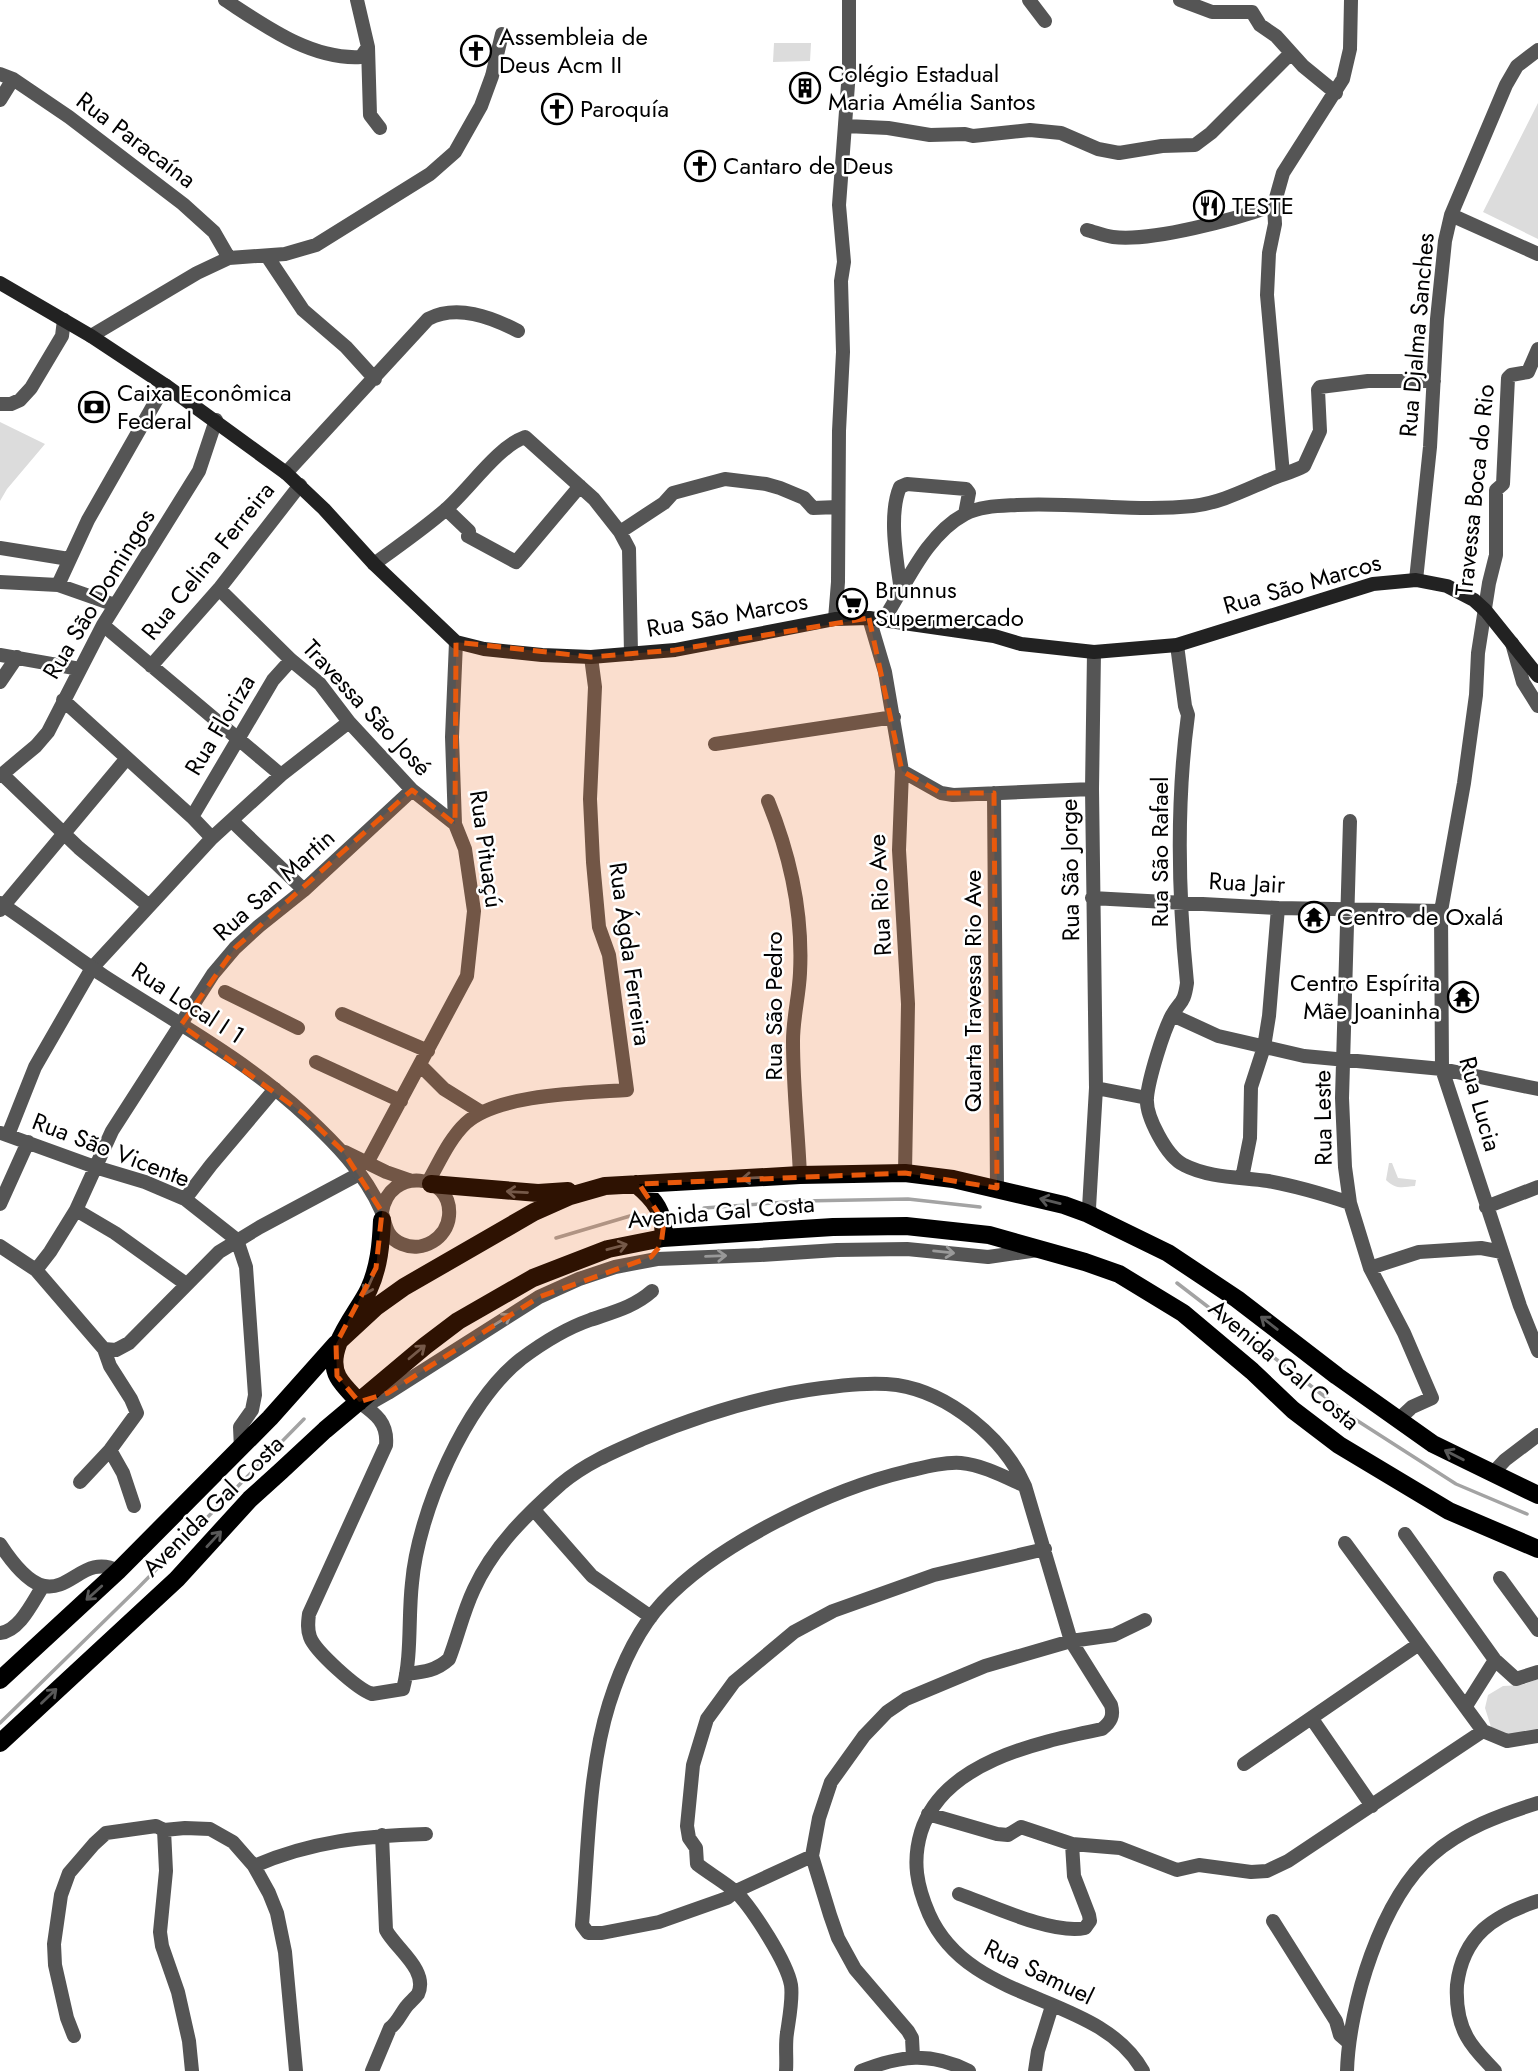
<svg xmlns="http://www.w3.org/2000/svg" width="1538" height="2071" viewBox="0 0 1538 2071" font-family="Jost,sans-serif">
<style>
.green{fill:#dcdcdc}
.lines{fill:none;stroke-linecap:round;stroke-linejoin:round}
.stream{stroke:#a3a3a3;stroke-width:3.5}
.minor{stroke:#555;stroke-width:14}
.tertiary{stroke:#555;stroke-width:14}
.secondary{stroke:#222;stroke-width:14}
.primary{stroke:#000;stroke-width:18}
.oneway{stroke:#595959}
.oneway2{stroke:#999}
.marked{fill:#e8590c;fill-opacity:0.2;stroke:#e8590c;stroke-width:5;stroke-dasharray:14 9;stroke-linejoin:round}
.labels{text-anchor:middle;stroke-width:5;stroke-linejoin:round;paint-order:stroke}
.poi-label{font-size:24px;fill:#000;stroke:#fff;text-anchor:start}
.street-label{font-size:24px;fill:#000;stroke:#fff}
</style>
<rect width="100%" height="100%" fill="#fff"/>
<!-- green -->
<path class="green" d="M774,43H811L810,61L773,62Z
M1538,103V239L1483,212Z
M0,422L45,444L7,489L0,501Z
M1389,1163H1392L1398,1178L1416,1180L1415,1186C1403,1187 1396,1190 1386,1180Z
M1538,1679V1732L1510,1736L1491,1727L1485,1708L1488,1695L1503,1686L1522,1685Z"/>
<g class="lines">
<!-- stream -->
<path class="stream" d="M704,1208L802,1201L908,1199L980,1207
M556,1238L630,1216
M1177,1283L1350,1416L1456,1484L1527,1514
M0,1723L137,1589L304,1419"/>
<!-- minor -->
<path class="minor" d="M225,0C265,26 311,60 361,57L368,47L357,0
M1029,0L1045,21
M1180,0L1212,12H1252L1260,25L1276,36L1303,66L1336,93
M368,47L370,115L380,128
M0,74L13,79L69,117L183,204L214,232L229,258
M0,100L13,79
M846,126L888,128L930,135L965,134L973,136L1030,130L1061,133L1098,149L1119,153L1162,146L1195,145L1211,133L1291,53
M1451,215L1538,254
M1087,230C1095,232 1104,236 1113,237C1151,242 1237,219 1274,205
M267,256L303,310L346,347L375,379
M91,336L197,273L229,258L285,254L316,245L430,174L455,152L481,106L492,76L502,34
M1538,349L1528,372L1511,375L1508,378L1503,484L1496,490V555L1489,583L1478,653L1476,695L1464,783L1441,911L1442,1069L1520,1306L1538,1351
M0,404H11L20,400L31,388L62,336L64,320
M286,473L428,319C457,304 491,317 518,331
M1283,474L1267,295L1269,253L1275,224L1274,205L1283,173L1343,79L1350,49L1351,0
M446,509L469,531L468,536L516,562L580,486
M620,532L664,503L673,493L725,479L766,484L780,488L804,498L813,508L838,507
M0,548L69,559
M374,564C397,547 422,530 444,511C468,491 497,447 525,437L594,499L620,532L629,549L631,654
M1416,580L1430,447L1437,319L1445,241L1451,215L1506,85L1517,66L1538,50
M0,582L58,585L115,605
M58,585L88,520L165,385
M219,589L291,660L320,684L349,722L412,790L455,824
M901,591C897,561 888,515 900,487L907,484L966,489L969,493L965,514
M869,618L885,672L902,771L899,850L908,1004L905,1173
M835,619L838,582L839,431L843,352L841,281L844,262L839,205L849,71V0
M884,619C907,583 926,535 965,514C980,506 1000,506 1017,505C1076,502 1135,512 1193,506C1220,503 1245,490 1269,480C1280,475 1293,472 1304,466L1320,431L1318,390L1320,387L1368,381H1434
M103,625L281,775
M1512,643L1523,682L1538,706
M1177,645L1185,706L1188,715C1176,804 1178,893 1187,983C1184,1004 1181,1000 1172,1015C1163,1032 1149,1078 1147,1097C1145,1116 1167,1157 1184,1165C1209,1178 1241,1177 1268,1181C1296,1186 1323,1194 1350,1203
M0,655L80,669
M151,666L219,589L300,485
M0,682L17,657
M63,700L192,817L212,838
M715,744L894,717
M902,771L941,793L953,795L1092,789
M3,775L79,848L149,906
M0,776L36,746L48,732L103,625L199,471L216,420
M994,793L997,1188
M768,801C790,855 803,914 800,973C799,996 793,1018 793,1041C793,1086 798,1130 800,1175
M192,817L273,680L291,660
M232,821L304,890
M1350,821L1342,1098L1345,1167L1350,1203L1370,1268L1404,1333L1432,1398L1412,1407L1399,1419
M1092,898L1278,908L1441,911
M0,910L127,758
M225,992L298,1028
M342,1014L428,1051
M1172,1015L1218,1036L1304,1056L1442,1069L1538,1089
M316,1062L401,1101
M420,1065L444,1089L481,1112
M1096,1088L1147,1098
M1,1133L95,1167L145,1182L185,1199L237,1240L246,1267L255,1395L252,1410L240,1427L241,1449
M8,1135L35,1067L92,968L212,838L281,775L349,722
M367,1163L467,976L474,911L465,849L455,824L452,737L456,642
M1242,1178L1250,1138L1251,1087L1264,1047L1269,1016L1278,908
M428,1182C439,1163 449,1139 466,1123C498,1094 583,1093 627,1090L609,955L599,927L593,862L590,799L595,687L591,657
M185,1199L211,1165L275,1089
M0,1204L28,1142
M1486,1207L1538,1187
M76,1210L115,1233L186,1284
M1093,1217L1089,1208L1096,1088L1092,789L1094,652
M0,1246L36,1270L104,1349L110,1366L131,1399L137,1413L110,1450L80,1482
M1370,1268L1419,1252L1481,1248L1502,1252
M36,1270L50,1252L76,1210L112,1131L213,974L235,948L259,926L304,890L412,790
M104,1349L116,1350L129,1343L219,1252L260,1227L359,1174
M359,1402C376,1414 388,1423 386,1445L309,1614C308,1622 307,1629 310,1637C315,1651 357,1689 372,1694L403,1689C412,1655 408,1618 412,1583C418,1513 465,1403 521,1359C541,1344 567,1328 590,1320C613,1312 634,1307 652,1291
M110,1450L123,1473L134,1506
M1492,1474L1505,1460L1538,1435
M534,1510L592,1576L651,1617
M1405,1534L1495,1660
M1345,1543L1483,1731L1507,1741L1538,1736
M0,1544C60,1636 72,1546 118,1571
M1500,1578L1538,1630
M0,1633C20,1631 33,1601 43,1586
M406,1674C423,1672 436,1671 449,1659C458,1636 463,1612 474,1589C493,1547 527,1514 561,1484C586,1463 615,1451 645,1438C703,1414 760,1396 822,1388C846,1385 872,1382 897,1385C949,1393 1004,1438 1025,1486L1071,1641L1111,1705C1114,1716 1111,1722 1102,1729C1040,1742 943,1761 921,1832C912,1862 917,1886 929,1914C970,2007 1098,1991 1143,2071
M1466,1706L1495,1660L1516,1679L1538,1672
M1312,1719L1372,1806
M1244,1764L1419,1644
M928,1814L997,1834L1008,1835L1021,1827L1072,1844L1120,1848L1177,1870L1199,1865L1251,1872L1267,1871L1288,1861L1483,1731
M164,1830L166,1871L160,1932L162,1946L178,1992L189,2041L192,2071
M812,1856L736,1891L727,1898L659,1922L602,1933H588L582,1925C588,1854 588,1771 609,1704C620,1669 638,1629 663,1602C718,1543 831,1489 908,1471C925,1467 943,1462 961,1463C983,1465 1005,1477 1025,1486
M254,1866C312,1841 364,1836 426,1834
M959,1894C990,1905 1053,1935 1085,1928L1090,1921L1089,1915L1074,1876L1072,1844
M1273,1921L1336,2021L1340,2035L1348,2042
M74,2036L67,2018L55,1965L54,1944L61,1895L69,1873L94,1844L106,1833L156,1826L164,1830L185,1828L210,1829L233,1842L254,1866L269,1893L277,1913L285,1952L296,2071
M913,2057L912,2038L908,2031L855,1969L838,1938L830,1915L812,1856L819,1818L831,1782L864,1736L887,1712L906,1699L985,1666L1071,1641L1114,1635L1145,1620
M372,2071L390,2028C397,2023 400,2015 406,2007C409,2003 415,1998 418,1994C429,1970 395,1948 386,1930L382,1835
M786,2071C787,2059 785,2045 787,2033C789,2019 793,1999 791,1985C787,1962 753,1910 737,1893C729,1885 707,1872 697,1864L696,1848L689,1838L687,1826L693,1765L707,1719L734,1682L794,1632L833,1611L934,1575L1045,1549
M861,2071C901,2055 930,2052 969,2071
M1035,2071L1038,2051L1052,2006
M1347,2071C1349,2005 1381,1899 1432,1855C1461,1829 1502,1814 1538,1803
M1495,2071C1485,2060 1474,2050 1467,2037C1458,2021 1456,2003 1457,1985C1463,1935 1494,1915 1538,1901"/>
<!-- tertiary -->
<path class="tertiary" d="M0,903C35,926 69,953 104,976C172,1020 246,1060 305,1115C334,1142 365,1173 381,1210C386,1224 385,1237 402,1244C423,1253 447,1238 449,1216C453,1173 389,1166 382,1212
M345,1152L386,1172L409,1180
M359,1402L374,1401L388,1393L539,1297L579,1279L615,1267L657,1259L760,1255L837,1250L907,1249L988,1257L1038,1250"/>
<!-- secondary -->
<path class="secondary" d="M0,283L91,336L165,385L286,473L324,509L374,564L456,642L484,649L542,655L591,657L675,650L835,619L869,618L994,636L1021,644L1094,652L1177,645L1373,584L1416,580L1447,586L1474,600L1486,611L1538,676"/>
<!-- primary -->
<path class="primary" d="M431,1184L538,1193L568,1191
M636,1184C654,1199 666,1213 663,1238
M359,1402C352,1394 343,1386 338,1377C323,1349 358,1313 369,1289C379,1267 381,1244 382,1220
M0,1680L118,1571L270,1418L336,1344L376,1307L404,1287L534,1212L570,1196L605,1186L800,1175L905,1173L953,1179L1064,1205L1086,1213L1168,1253L1237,1299L1337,1376L1433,1444L1538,1495
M0,1743L177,1579L250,1499L281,1471L325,1430L425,1346L458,1321L533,1278L608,1249L663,1238L833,1227L906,1226L989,1235L1085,1262L1119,1274L1183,1313L1252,1371L1293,1410L1339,1445L1449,1511L1538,1549"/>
</g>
<!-- one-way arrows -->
<defs><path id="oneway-shaft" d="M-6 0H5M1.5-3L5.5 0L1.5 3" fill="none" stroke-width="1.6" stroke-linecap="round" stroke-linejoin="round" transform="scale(1.75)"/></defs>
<g class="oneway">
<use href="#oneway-shaft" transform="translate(752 1178) rotate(177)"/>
<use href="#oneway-shaft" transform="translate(517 1192) rotate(-177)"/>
<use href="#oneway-shaft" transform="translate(1050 1201) rotate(-166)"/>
<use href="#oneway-shaft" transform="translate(617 1247) rotate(-15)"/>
<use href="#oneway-shaft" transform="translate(369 1285) rotate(114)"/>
<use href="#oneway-shaft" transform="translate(1269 1323) rotate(-142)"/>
<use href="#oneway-shaft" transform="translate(417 1352) rotate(-40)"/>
<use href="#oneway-shaft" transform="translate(1454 1455) rotate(-153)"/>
<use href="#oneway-shaft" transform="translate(214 1539) rotate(-47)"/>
<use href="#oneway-shaft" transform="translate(94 1593) rotate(138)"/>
<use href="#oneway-shaft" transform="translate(49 1696) rotate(-44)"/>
</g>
<g class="oneway2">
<use href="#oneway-shaft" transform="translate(944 1252) rotate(6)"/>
<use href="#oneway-shaft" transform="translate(716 1256) rotate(-2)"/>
<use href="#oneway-shaft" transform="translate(502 1320) rotate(-32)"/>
</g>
<!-- marked area -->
<path class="marked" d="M869,618L902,771L941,793H994L997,1188L905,1173L639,1184L664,1222L661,1245L651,1257L539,1297L388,1393L359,1402L337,1376L336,1344L376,1268L382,1212L343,1151L304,1114L181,1025L235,948L412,790L455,824L456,642L591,657L675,650Z"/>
<!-- icons -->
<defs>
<g id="church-ring" transform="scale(1.575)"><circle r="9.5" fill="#fff" stroke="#000" stroke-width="1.5"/><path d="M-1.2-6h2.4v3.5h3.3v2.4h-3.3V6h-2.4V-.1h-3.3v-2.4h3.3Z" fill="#000"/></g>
<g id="building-ring" transform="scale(1.575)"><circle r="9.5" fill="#fff" stroke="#000" stroke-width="1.5"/><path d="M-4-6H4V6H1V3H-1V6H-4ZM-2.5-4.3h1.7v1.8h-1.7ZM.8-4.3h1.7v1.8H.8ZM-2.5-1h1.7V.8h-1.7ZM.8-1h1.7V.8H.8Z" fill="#000"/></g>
<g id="restaurant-ring" transform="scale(1.575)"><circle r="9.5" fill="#fff" stroke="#000" stroke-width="1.5"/><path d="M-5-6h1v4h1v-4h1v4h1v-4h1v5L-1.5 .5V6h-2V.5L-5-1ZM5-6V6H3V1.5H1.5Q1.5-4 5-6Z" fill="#000"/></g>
<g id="bank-ring" transform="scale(1.575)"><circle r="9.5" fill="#fff" stroke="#000" stroke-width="1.5"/><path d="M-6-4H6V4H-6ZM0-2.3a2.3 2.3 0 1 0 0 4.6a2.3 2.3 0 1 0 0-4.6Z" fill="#000"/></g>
<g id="supermarket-ring" transform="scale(1.575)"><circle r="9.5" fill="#fff" stroke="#000" stroke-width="1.5"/><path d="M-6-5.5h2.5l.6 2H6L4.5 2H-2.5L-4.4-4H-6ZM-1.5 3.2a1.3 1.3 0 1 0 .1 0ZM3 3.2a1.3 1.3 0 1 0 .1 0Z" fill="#000"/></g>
<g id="temple-ring" transform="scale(1.575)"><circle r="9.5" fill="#fff" stroke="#000" stroke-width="1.5"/><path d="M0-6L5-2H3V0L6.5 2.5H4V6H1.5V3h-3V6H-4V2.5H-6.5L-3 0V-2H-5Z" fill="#000"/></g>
</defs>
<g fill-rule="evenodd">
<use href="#church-ring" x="476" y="51"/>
<use href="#building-ring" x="805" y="88"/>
<use href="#church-ring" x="557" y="109"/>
<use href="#church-ring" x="700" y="166"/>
<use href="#restaurant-ring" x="1209" y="206"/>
<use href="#bank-ring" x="94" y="407"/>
<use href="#supermarket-ring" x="852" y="604"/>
<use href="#temple-ring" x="1314" y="917"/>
<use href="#temple-ring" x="1463" y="997"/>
</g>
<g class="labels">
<!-- poi labels -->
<g class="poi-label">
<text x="499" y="45">Assembleia de<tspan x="499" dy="28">Deus Acm II</tspan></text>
<text x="828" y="82">Colégio Estadual<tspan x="828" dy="28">Maria Amélia Santos</tspan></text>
<text x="580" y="117">Paroquía</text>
<text x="723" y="174">Cantaro de Deus</text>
<text x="1232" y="214">TESTE</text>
<text x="117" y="401">Caixa Econômica<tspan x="117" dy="28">Federal</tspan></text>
<text x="875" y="598">Brunnus<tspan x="875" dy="28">Supermercado</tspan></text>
<text x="1337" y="925">Centro de Oxalá</text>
<text x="1440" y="991" text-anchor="end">Centro Espírita<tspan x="1440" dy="28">Mãe Joaninha</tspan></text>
</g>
<!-- street labels -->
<g class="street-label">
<text transform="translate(136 140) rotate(37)" y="8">Rua Paracaína</text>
<text transform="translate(1417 335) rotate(-85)" y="8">Rua Djalma Sanches</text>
<text transform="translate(1475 490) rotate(-84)" y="8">Travessa Boca do Rio</text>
<text transform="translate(208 561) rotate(-51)" y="8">Rua Celina Ferreira</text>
<text transform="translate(1302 584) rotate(-16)" y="8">Rua São Marcos</text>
<text transform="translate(99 594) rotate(-59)" y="8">Rua São Domingos</text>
<text transform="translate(727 615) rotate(-10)" y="8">Rua São Marcos</text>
<text transform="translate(367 708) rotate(47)" y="8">Travessa São José</text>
<text transform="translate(220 725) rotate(-59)" y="8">Rua Floriza</text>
<text transform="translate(486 849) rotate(82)" y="8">Rua Pituaçú</text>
<text transform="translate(1160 852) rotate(-90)" y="8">Rua São Rafael</text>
<text transform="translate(1070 870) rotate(-91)" y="8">Rua São Jorge</text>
<text transform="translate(1247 883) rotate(3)" y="8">Rua Jair</text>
<text transform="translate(274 885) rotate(-42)" y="8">Rua San Martin</text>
<text transform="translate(880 895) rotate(-93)" y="8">Rua Rio Ave</text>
<text transform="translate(630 954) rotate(82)" y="8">Rua Ágda Ferreira</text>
<text transform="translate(973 991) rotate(-90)" y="8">Quarta Travessa Rio Ave</text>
<text transform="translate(188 1003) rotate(33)" y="8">Rua Local I 1</text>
<text transform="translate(774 1006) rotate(-90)" y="8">Rua São Pedro</text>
<text transform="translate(1480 1104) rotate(74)" y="8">Rua Lucia</text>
<text transform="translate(1323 1118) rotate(-91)" y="8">Rua Leste</text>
<text transform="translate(111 1150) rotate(21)" y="8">Rua São Vicente</text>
<text transform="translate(721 1212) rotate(-5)" y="8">Avenida Gal Costa</text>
<text transform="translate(1284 1365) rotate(40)" y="8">Avenida Gal Costa</text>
<text transform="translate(213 1506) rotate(-45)" y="8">Avenida Gal Costa</text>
<text transform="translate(1039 1972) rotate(26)" y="8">Rua Samuel</text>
</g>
</g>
</svg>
